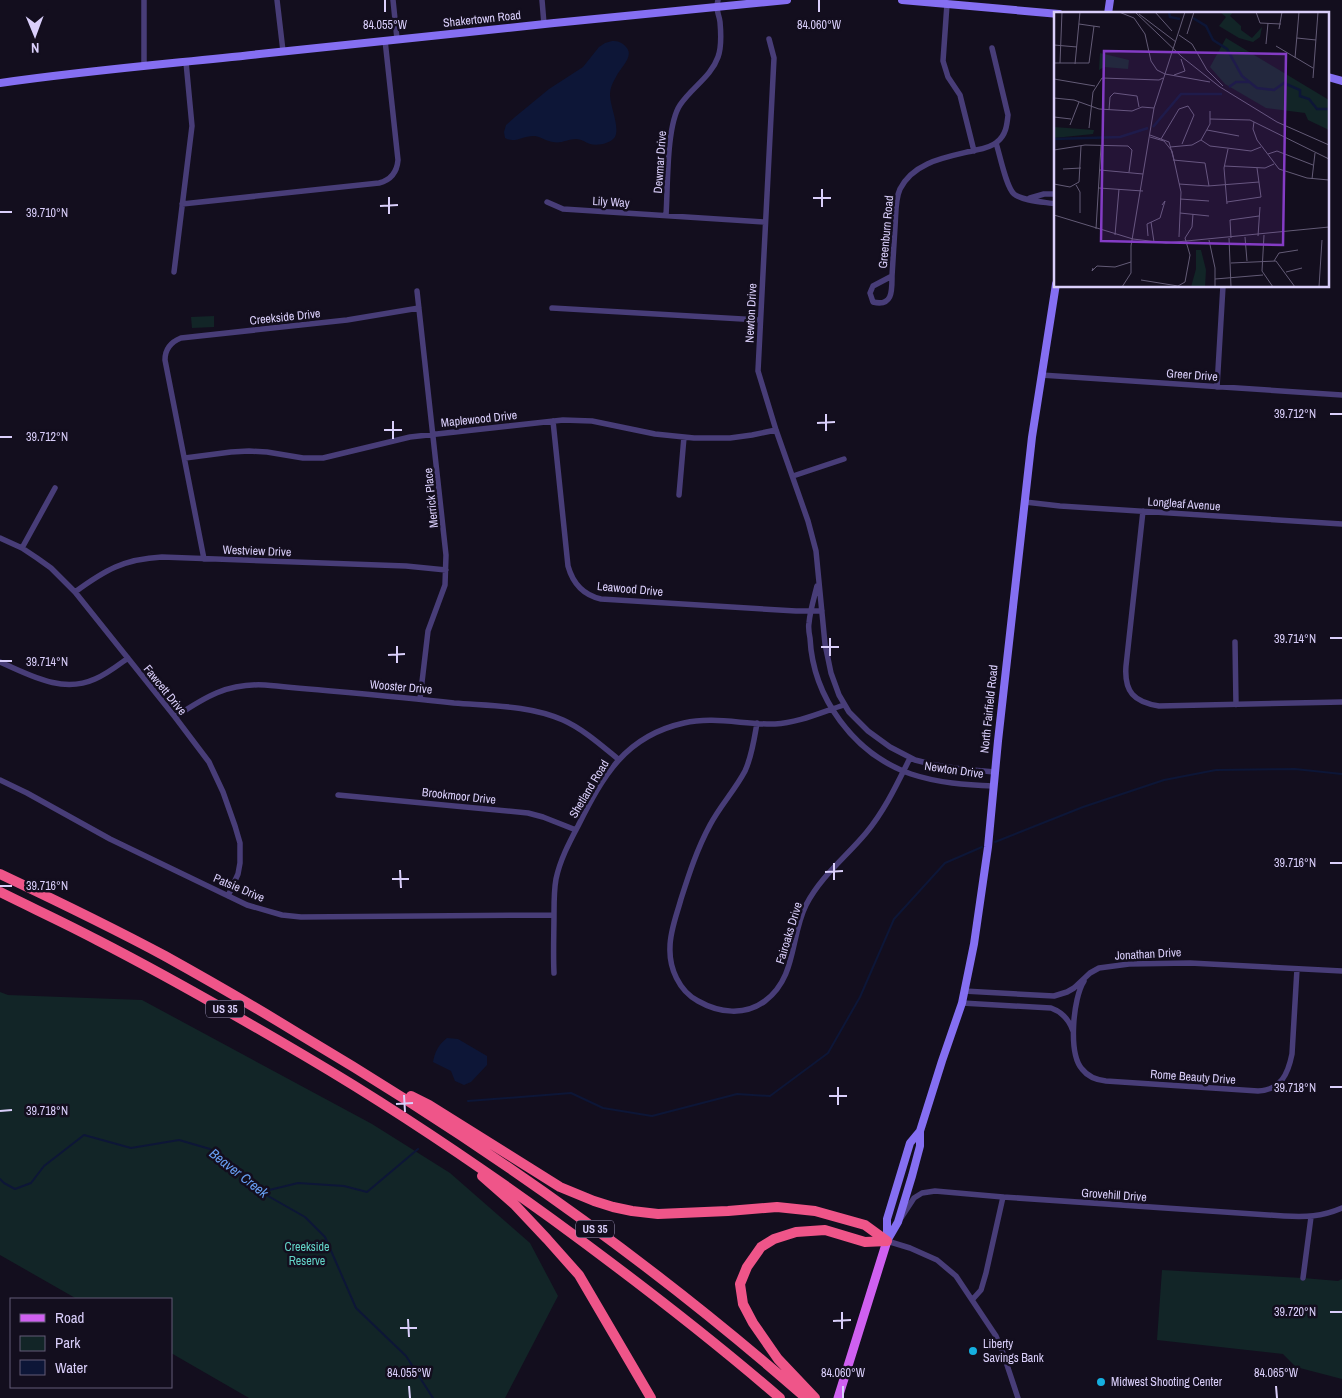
<svg xmlns="http://www.w3.org/2000/svg" width="1342" height="1398" viewBox="0 0 1342 1398" font-family="'Archivo Narrow',sans-serif">
<style>
.green{fill:#122527}
.water{fill:#0d1637}
.lines{fill:none;stroke-linecap:round;stroke-linejoin:round}
.stream{stroke:#0d1637;stroke-width:2}
.street{stroke:#483d78;stroke-width:5.5}
.secondary{stroke:#856ff2;stroke-width:8}
.primary{stroke:#cf60f0;stroke-width:9}
.highway{stroke:#ef5589;stroke-width:10}
.ticks{fill:none;stroke:#dacffb;stroke-width:2}
.poi-dot{fill:#15afe0;stroke:#130e1e;stroke-width:2}
.labels{text-anchor:middle;stroke-width:5;stroke-linejoin:round;paint-order:stroke}
.shield{fill:#130e1e;stroke:#9e95b9;stroke-width:1}
.shield-label{font-size:11px;font-weight:bold;fill:#dacffb}
.street-label{font-size:12px;fill:#dacffb;stroke:#130e1e}
.park-label{font-size:12px;fill:#63d3c7;stroke:#130e1e}
.poi-label{font-size:12px;fill:#dacffb;stroke:#130e1e;text-anchor:start}
.water-label{font-size:14px;font-style:italic;fill:#679df1;stroke:#130e1e}
.inset-river{fill:none;stroke:#0d1637;stroke-width:2.5}
.inset-road{fill:none;stroke:#635b76;stroke-width:1}
.view{fill:#843cc5;fill-opacity:0.15;stroke:#843cc5;stroke-width:2.5}
.inset-edge{fill:none;stroke:#dacffb;stroke-width:2.5}
.ticks-label{font-size:12px;text-anchor:middle;fill:#dacffb;stroke:#130e1e;stroke-width:5;stroke-linejoin:round;paint-order:stroke}
</style>
<rect width="100%" height="100%" fill="#130e1e"/>
<!-- green -->
<path class="green" d="M214,316V327L192,328L191,317Z
M0,992L8,995L142,1000L372,1124L450,1173L530,1243L558,1296L505,1398H249L171,1353V1299H77L0,1255Z
M1162,1270L1303,1278L1338,1281L1342,1279V1379L1296,1367L1283,1354L1157,1340Z"/>
<!-- water -->
<path class="water" d="M612,41C618,41 622,42 626,47C635,56 620,68 616,77C613,82 610,88 610,95C610,106 620,127 615,137C610,144 597,146 590,144C585,142 581,139 576,139C568,139 561,144 553,142C546,141 541,137 535,136C523,135 516,144 505,138L504,132L506,125L515,117L549,89L583,67L599,47L605,43Z
M447,1038L458,1039L487,1056V1065L471,1082L464,1085L455,1081L451,1071L433,1062C435,1052 438,1045 447,1038Z"/>
<g class="lines">
<!-- stream -->
<path class="stream" d="M995,842L1083,807L1164,780L1216,770L1295,769L1342,774
M468,1101L571,1093L603,1108L652,1116L737,1094L770,1096L828,1053L860,997L894,919L945,863L982,847
M0,1179L4,1183L15,1189L31,1183L44,1166L84,1135L131,1148L179,1140L210,1149L239,1170L261,1192L305,1217L325,1237L356,1308L406,1356L433,1398
M261,1192L298,1183L344,1186L367,1192L418,1149"/>
<!-- street -->
<path class="street" d="M277,0L283,51
M393,0L397,39
M542,0L544,24
M947,4L943,61L948,77L960,95L974,151
M769,39L774,58L758,371L776,430L808,521L816,551L825,644L831,673L839,695L849,712L868,731L890,747L915,760L935,765L961,769L995,772
M144,66V0
M996,143C1000,155 1006,187 1014,194C1022,201 1045,202 1056,204
M1030,198L1044,194H1056
M547,202L563,209L765,222
M182,204L379,183C391,180 397,172 398,160L385,40
M666,215C668,188 666,126 680,105C692,87 711,77 718,57C722,46 721,33 720,22C719,13 715,11 718,0
M174,272L192,126L186,62
M892,276C892,290 893,307 873,302L870,293L873,286L892,276C893,260 894,243 895,227C896,214 895,200 900,189C914,161 948,157 976,150C982,149 991,147 997,142C1006,135 1007,125 1008,115L992,48
M417,291L446,555L445,585L428,631L420,699
M552,308L760,320
M1041,375L1342,395
M1217,387L1223,286
M553,421L568,566C573,584 583,595 601,599L796,611H822
M185,458L231,452L249,451L267,452L303,458H323L410,437L563,420L592,421L655,434L694,438H730L752,435L776,430
M793,476L844,459
M679,495L684,437
M1025,502L1060,506L1342,524
M1143,511L1126,666C1124,692 1134,702 1159,706L1342,702
M0,538L22,548L37,558L51,568L75,592L175,717L209,762L223,792L235,826L240,843V863L238,874L228,896
M22,548L55,488
M204,559L165,360C165,349 171,342 181,338L347,320L419,308
M817,586C814,598 810,611 809,623C808,628 809,633 810,638C813,698 854,754 911,774C938,783 966,785 994,786
M75,592C105,570 124,559 162,557L406,566L446,570
M1235,642L1236,705
M0,662C30,675 62,694 95,679C107,674 117,666 128,658
M175,717C205,697 227,683 265,685C328,691 391,696 454,703C490,706 529,705 563,720C583,729 601,745 618,759
M757,723C754,740 752,756 745,771C735,790 720,806 710,825C697,849 689,874 681,899C677,914 670,931 670,947C669,968 679,991 698,1001C719,1013 745,1016 765,1001C797,977 790,937 806,905C821,876 846,857 866,833C885,810 897,784 910,758
M0,780L27,793L110,839L247,905L282,915L301,917L554,915
M338,795L528,813L543,817L576,830
M554,973C553,953 554,933 554,913C554,901 554,890 556,879C560,860 569,843 578,826C603,776 625,736 684,723C714,716 745,725 775,724C798,723 822,712 844,705
M1084,981C1073,998 1068,1053 1082,1069C1088,1077 1097,1080 1106,1081L1258,1091C1281,1090 1288,1074 1292,1054L1297,969
M964,991L1054,996L1067,992L1074,988L1090,973L1099,968L1129,964L1190,963L1342,971
M962,1003L1051,1008C1062,1012 1069,1019 1073,1031
M901,1218L914,1198L922,1193L935,1191L1003,1197L1284,1216C1306,1217 1321,1217 1342,1208
M887,1241L910,1248L937,1260L956,1276L996,1336L1003,1353L1018,1398
M1303,1278L1311,1217
M972,1300L981,1290L986,1273L1003,1197"/>
<!-- secondary -->
<path class="secondary" d="M902,0L1059,14
M1108,14L1110,0
M1328,77L1342,81
M0,83C89,70 179,63 269,53C442,34 614,17 787,0
M887,1239V1219L910,1143L920,1131
M887,1241L898,1222L912,1176L920,1146V1131L942,1061L962,1003L974,944L988,847L998,741L1032,437L1056,284"/>
<!-- primary -->
<path class="primary" d="M838,1398L887,1241"/>
<!-- highway -->
<path class="highway" d="M0,874C55,900 111,927 165,956C210,981 255,1007 299,1034C478,1140 649,1260 806,1398
M0,892C32,908 65,923 97,940C167,976 237,1016 305,1056C390,1106 472,1161 552,1219C630,1276 707,1335 780,1398
M411,1096L429,1105L560,1187L594,1201L613,1207L632,1211L658,1214L728,1211L777,1207L815,1211L865,1225L887,1241
M482,1176L515,1205L547,1239L579,1275L651,1398
M815,1398L778,1359L753,1323L743,1304L740,1284L747,1267L761,1247L774,1239L796,1232L825,1230L865,1242L887,1241"/>
</g>
<!-- ticks -->
<path class="ticks" d="M385,0V12M819,0V12M822,189V207M389,197V214M813,198H831M380,206L398,205M0,212H12M826,414V431M1330,414H1342M393,421V439M817,423L835,422M384,430H402M0,437H12M830,638V656M1330,638H1342M397,646V663M821,647H839M388,655L405,654M0,661H12M834,863V880M1330,863H1342M400,870L401,888M825,872L843,871M392,879H409M0,886H12M838,1087V1105M1330,1087H1342M404,1095L405,1112M829,1096H847M396,1104L413,1103M0,1111L12,1110M842,1312V1329M1330,1312H1342M408,1319L409,1337M833,1321L851,1320M400,1328H417M409,1386L410,1398M843,1386V1398M1276,1386L1277,1398"/>
<!-- markers -->
<g class="poi-dot">
<circle cx="973" cy="1351" r="5"/>
<circle cx="1101" cy="1382" r="5"/>
</g>
<g class="labels">
<!-- shield labels -->
<g class="shield">
<rect x="206" y="1000.5" width="38" height="17" rx="4"/>
<rect x="576" y="1220.5" width="38" height="17" rx="4"/>
</g>
<g class="shield-label">
<text x="225" y="1013">US 35</text>
<text x="595" y="1233">US 35</text>
</g>
<!-- street labels -->
<g class="street-label">
<text transform="translate(482 19) rotate(-6)" y="4">Shakertown Road</text>
<text transform="translate(660 162) rotate(-86)" y="4">Dewmar Drive</text>
<text transform="translate(611 202) rotate(3)" y="4">Lily Way</text>
<text transform="translate(886 232) rotate(-85)" y="4">Greenburn Road</text>
<text transform="translate(751 313) rotate(-87)" y="4">Newton Drive</text>
<text transform="translate(285 317) rotate(-6)" y="4">Creekside Drive</text>
<text transform="translate(1192 375) rotate(4)" y="4">Greer Drive</text>
<text transform="translate(479 419) rotate(-6)" y="4">Maplewood Drive</text>
<text transform="translate(431 498) rotate(-96)" y="4">Merrick Place</text>
<text transform="translate(1184 504) rotate(4)" y="4">Longleaf Avenue</text>
<text transform="translate(257 551) rotate(2)" y="4">Westview Drive</text>
<text transform="translate(630 589) rotate(5)" y="4">Leawood Drive</text>
<text transform="translate(401 687) rotate(5)" y="4">Wooster Drive</text>
<text transform="translate(165 690) rotate(51)" y="4">Fawcett Drive</text>
<text transform="translate(989 709) rotate(-84)" y="4">North Fairfield Road</text>
<text transform="translate(954 770) rotate(8)" y="4">Newton Drive</text>
<text transform="translate(589 789) rotate(-59)" y="4">Shetland Road</text>
<text transform="translate(459 796) rotate(6)" y="4">Brookmoor Drive</text>
<text transform="translate(239 888) rotate(23)" y="4">Patsie Drive</text>
<text transform="translate(789 933) rotate(-73)" y="4">Fairoaks Drive</text>
<text transform="translate(1148 954) rotate(-3)" y="4">Jonathan Drive</text>
<text transform="translate(1193 1077) rotate(4)" y="4">Rome Beauty Drive</text>
<text transform="translate(1114 1195) rotate(4)" y="4">Grovehill Drive</text>
</g>
<!-- park labels -->
<g class="park-label">
<text x="307" y="1251">Creekside<tspan x="307" dy="14">Reserve</tspan></text>
</g>
<!-- poi labels -->
<g class="poi-label">
<text x="983" y="1348">Liberty<tspan x="983" dy="14">Savings Bank</tspan></text>
<text x="1111" y="1386">Midwest Shooting Center</text>
</g>
<!-- water labels -->
<g class="water-label">
<text transform="translate(239 1173) rotate(38)" y="5">Beaver Creek</text>
</g>
</g>
<!-- overview -->
<g transform="translate(1054 12)">
<rect width="275" height="275" fill="#130e1e"/>
<path d="M166,0H179L176,4L187,14V18L198,26L208,15L206,25L199,30L185,26L165,14L172,5ZM172,26L275,88V118L254,108L251,101L212,96L171,72L156,55ZM46,41L75,48L74,57L50,55L45,58ZM0,115L40,118L39,122L0,126ZM142,238H147L152,258L151,275H137L142,257Z" fill="#122527"/>
<path class="inset-river" d="M115,0L116,5L126,7M139,6L152,14L159,28L173,37L188,64L203,76L220,78L230,71L246,78V84L255,87L263,97H275M175,75L182,70H196M99,115L127,82H168M0,127L66,125L94,116"/>
<path class="inset-road" d="M65,0L80,6L91,22L97,49L103,58L111,62M81,0L128,45L166,75L223,110L275,133M101,0L118,19M202,0L206,11L227,12M85,2L122,30M25,12L46,15M225,17L228,0M133,22L140,0M125,23L138,32L153,58L169,74M243,26L262,28M212,32L214,11M0,33L23,35M222,34L259,56M241,46L245,0M0,51H35L40,14M6,51L8,0M21,52L26,0M111,62L156,70M120,63L131,59L127,47M259,66L264,0M0,67L41,74M0,86L20,88L45,97L78,99L88,95L100,96M55,98L56,85L60,81L83,84L85,95M0,105L17,107M156,107L196,108L275,147M200,110L199,117L203,128L225,157L253,166L275,168M16,113L25,90M35,116L39,80L48,66L105,68L109,66M153,118L185,124M96,123L115,130L120,148M96,125L110,129L118,139L127,180L125,225M107,127L125,97L134,94L140,103L128,132M147,128L156,134L173,136L197,139L207,135M116,135L138,133L147,128L156,112V99M0,138L31,133L74,134L78,138L75,160M214,142L223,139L259,153M119,148L151,151L155,174M170,154L211,156L220,152M9,157L27,156M46,158L89,162M258,167L261,141M0,172L16,175L25,170L27,134M125,172L154,174L205,170M22,173L26,180V201M45,176L89,179M126,187L155,189M173,190L207,185L203,156M173,192L170,156L174,137M126,201L155,204M0,203L79,227L112,231L275,215M97,210L100,230M42,217L47,134M61,223L65,177M210,223L208,259L219,275M94,224L93,212L106,206L111,189L108,193M204,224L206,195M191,225L193,249M175,226L177,275M177,226L176,208L205,204M155,228L161,256V275M220,249L225,241L244,238M177,251L222,249L241,275M39,256L38,259L43,254L61,255L77,250M232,260L248,256M161,267L209,263M87,268L124,274L131,270L136,243L131,226L138,215L139,202M68,275L77,261V234L100,96L131,0M265,275L268,228"/>
<path class="view" d="M50,39L232,42L229,233L47,229Z"/>
<rect width="275" height="275" class="inset-edge"/>
</g>
<g class="ticks-label">
<text x="385" y="29">84.055°W</text>
<text x="819" y="29">84.060°W</text>
<text x="47" y="217">39.710°N</text>
<text x="1295" y="418">39.712°N</text>
<text x="47" y="441">39.712°N</text>
<text x="1295" y="643">39.714°N</text>
<text x="47" y="666">39.714°N</text>
<text x="1295" y="867">39.716°N</text>
<text x="47" y="890">39.716°N</text>
<text x="1295" y="1092">39.718°N</text>
<text x="47" y="1115">39.718°N</text>
<text x="1295" y="1316">39.720°N</text>
<text x="409" y="1377">84.055°W</text>
<text x="843" y="1377">84.060°W</text>
<text x="1276" y="1377">84.065°W</text>
</g>
<!-- legend -->
<rect x="10" y="1298" width="162" height="90" fill="#130e1e" stroke="#635b76"/>
<rect x="20" y="1314" width="25" height="8" fill="#cf60f0" stroke="#635b76"/>
<text x="55" y="1323" font-size="15" fill="#dacffb">Road</text>
<rect x="20" y="1336" width="25" height="15" fill="#122527" stroke="#635b76"/>
<text x="55" y="1348" font-size="15" fill="#dacffb">Park</text>
<rect x="20" y="1360" width="25" height="15" fill="#0d1637" stroke="#635b76"/>
<text x="55" y="1373" font-size="15" fill="#dacffb">Water</text>
<!-- north arrow -->
<g transform="translate(35 35) rotate(179)" stroke="#130e1e" stroke-width="4" paint-order="stroke">
<path d="M0-4L9 19L0 12L-9 19Z" fill="#dacffb"/>
<text y="-8" font-size="14" font-weight="bold" text-anchor="middle" fill="#dacffb">N</text>
</g>
</svg>
